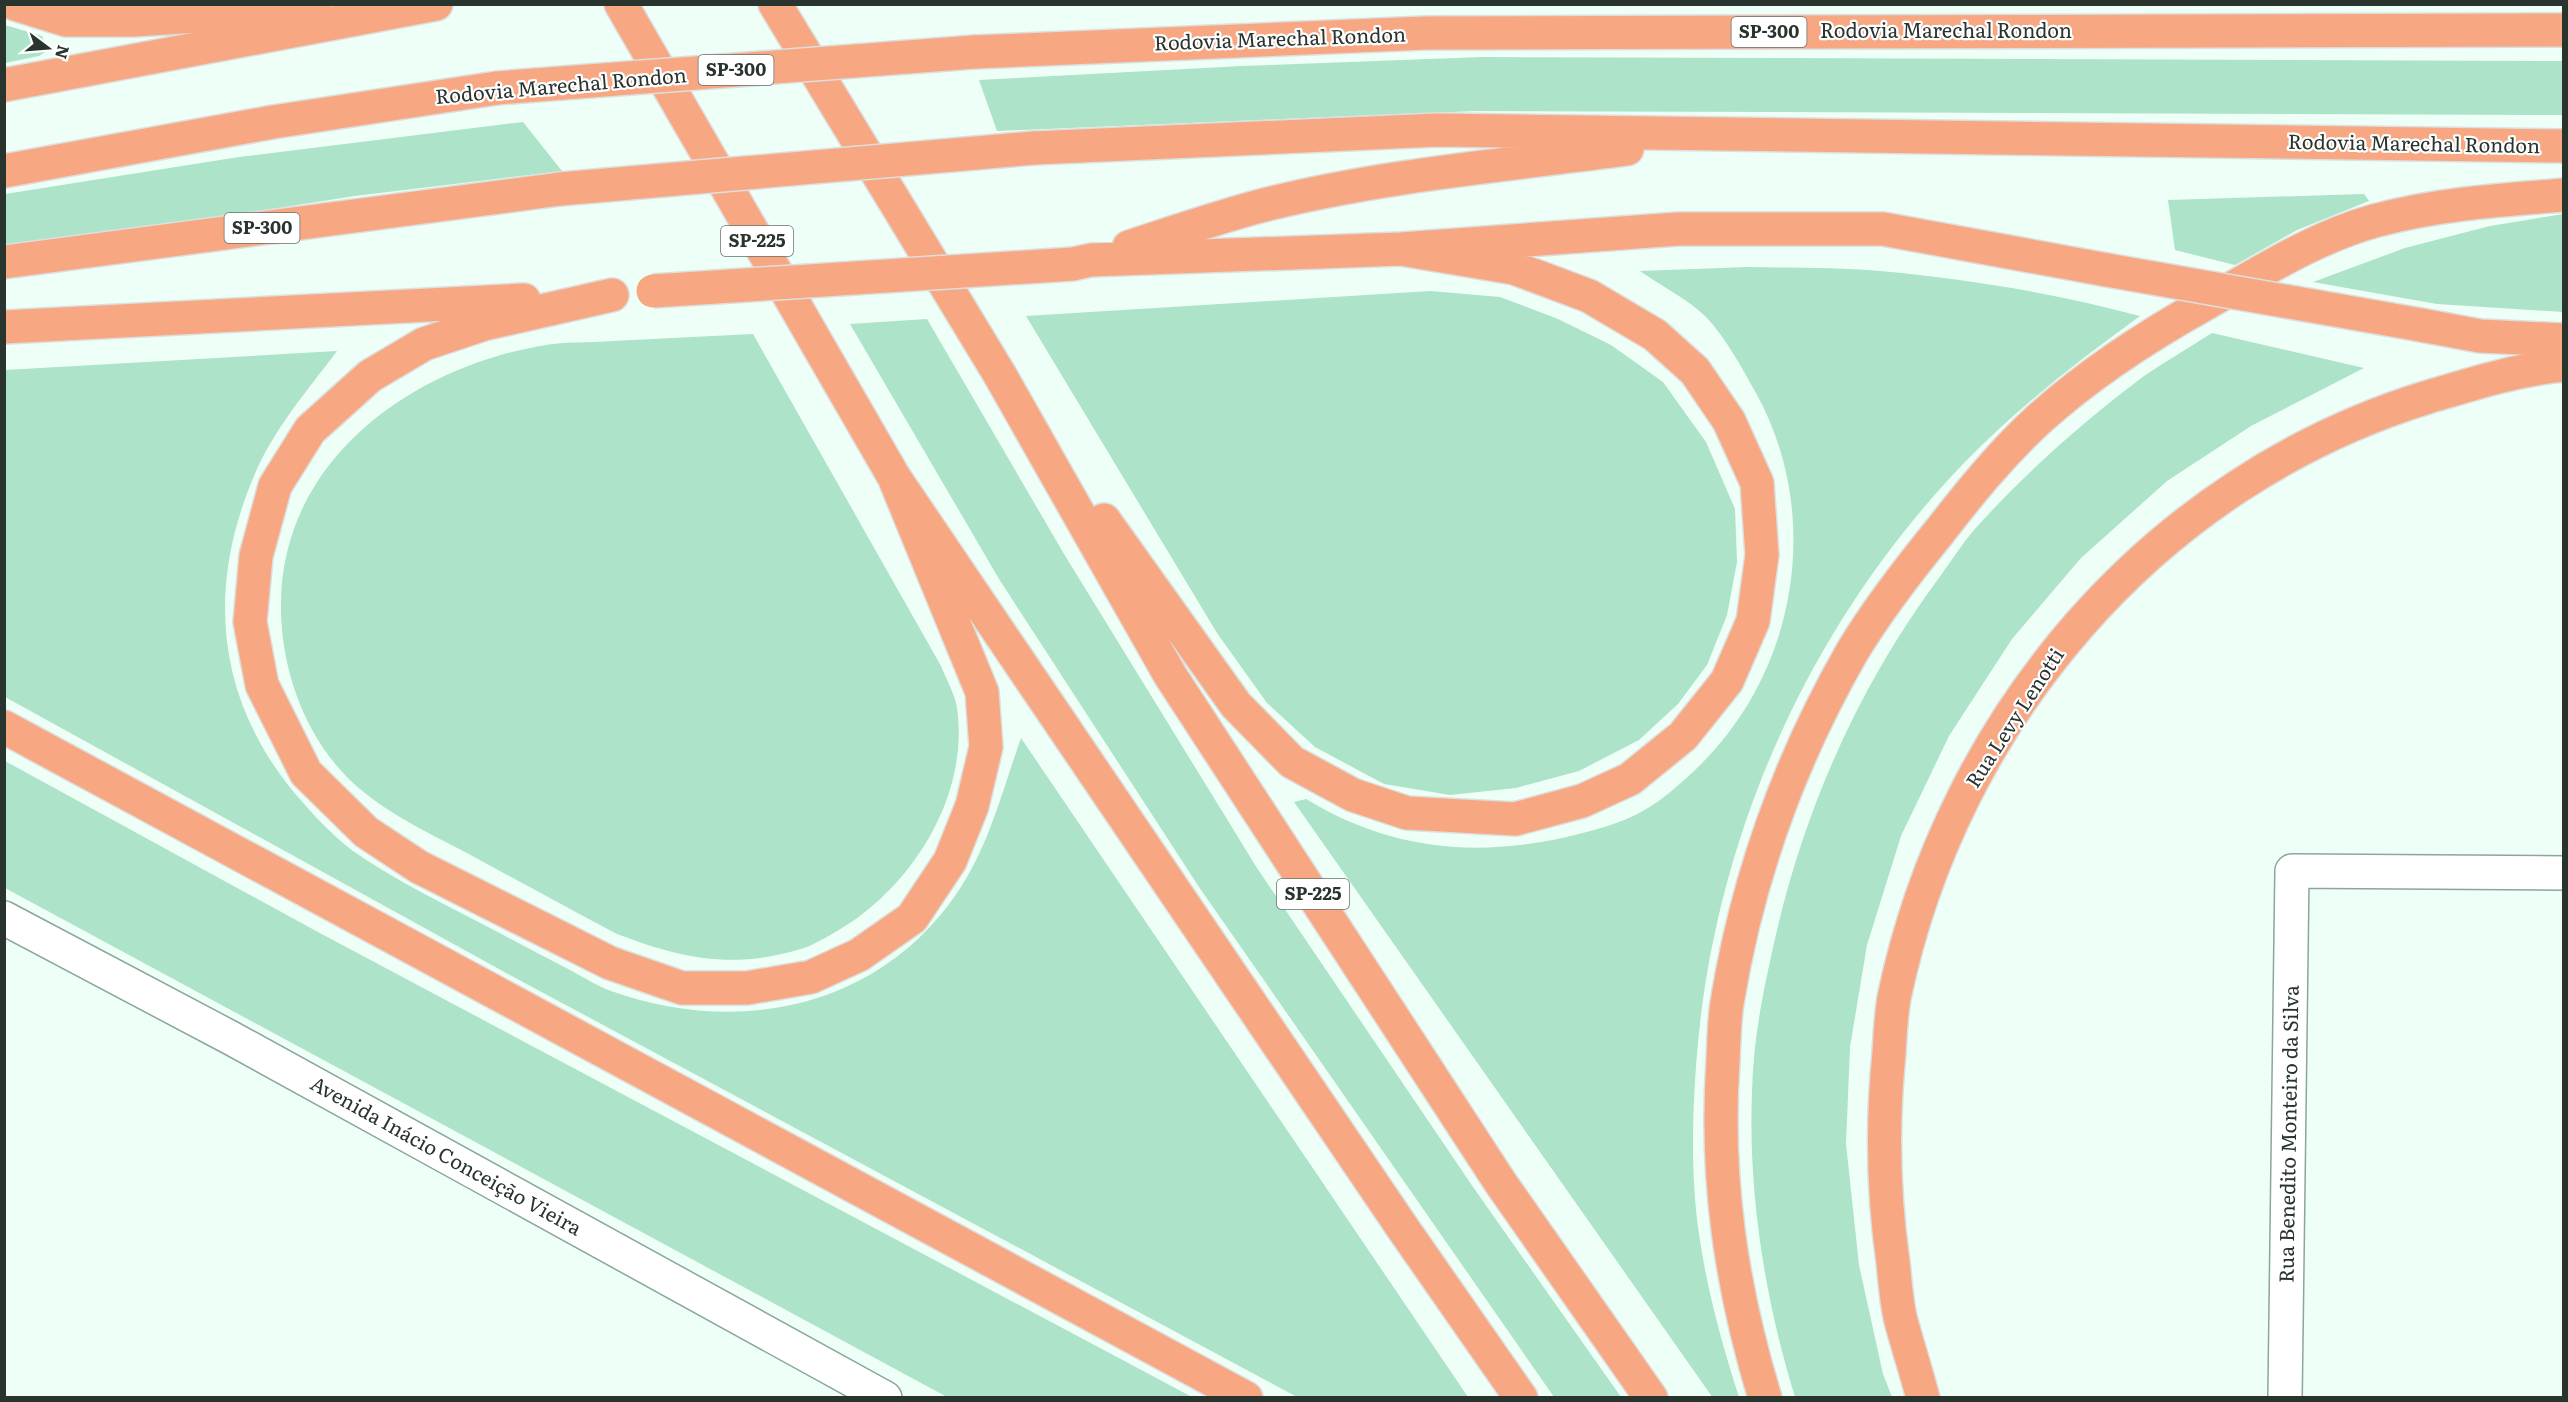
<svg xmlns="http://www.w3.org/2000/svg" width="2568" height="1402" viewBox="0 0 2568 1402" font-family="Literata,serif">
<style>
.green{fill:#ace3c9}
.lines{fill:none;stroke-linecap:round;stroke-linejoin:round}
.minor-casing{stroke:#8aa799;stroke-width:36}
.highway-casing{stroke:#dddfde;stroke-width:36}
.minor{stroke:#fff;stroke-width:33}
.highway{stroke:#f8a783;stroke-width:33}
.highway-bridge-casing{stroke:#dddfde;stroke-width:36;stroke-linecap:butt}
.highway-bridge{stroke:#f8a783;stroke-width:33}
.labels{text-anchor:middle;stroke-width:4.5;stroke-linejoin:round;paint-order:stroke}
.shield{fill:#fff;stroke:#69716d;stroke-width:1.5}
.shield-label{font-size:18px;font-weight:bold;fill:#29342f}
.street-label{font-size:20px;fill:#29342f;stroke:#fff}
</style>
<rect width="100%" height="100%" fill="#edfff6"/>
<!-- green -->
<path class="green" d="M5,25L42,36L48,50L39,56L5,63Z
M1482,57L2563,61V115L1476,111L997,131L979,80L1242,66Z
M523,122L562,171L355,196L5,251V194L239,157Z
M2364,194L2369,201L2297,230L2235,265L2175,250L2168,200Z
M2563,214V312L2437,304L2313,282L2405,248L2490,226Z
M1748,267C1791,268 1836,267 1880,271C1968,279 2054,293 2140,316C2078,361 2017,408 1963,464C1807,627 1712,841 1696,1066C1692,1122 1691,1179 1699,1234C1707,1290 1722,1344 1739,1397L1713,1398L1294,802L1306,799C1387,848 1469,858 1562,838C1584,833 1608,827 1629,818C1653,808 1676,788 1694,771C1797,675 1824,516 1756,393C1742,368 1726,338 1706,317C1688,299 1661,286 1640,271Z
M1430,291L1500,297L1558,319L1611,345L1663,382L1706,442L1735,509L1737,562L1727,615L1707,665L1678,704L1639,740L1579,771L1516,788L1450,795L1384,784L1315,747L1267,703L1217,633L1026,316Z
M927,319L1064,554L1257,868L1473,1187L1621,1397H1554L1199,887L999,579L850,324Z
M2212,333L2364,368L2251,426L2167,481L2081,558L2012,639L1949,736L1901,836L1867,945L1850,1047L1846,1144L1859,1265L1883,1374L1892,1397H1795C1765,1300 1748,1194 1752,1092C1753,1046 1761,1001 1771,957C1800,818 1856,689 1941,575C1952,560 1962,544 1974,530C2024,474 2084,421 2144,376C2166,361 2190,347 2212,333Z
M753,334L941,666C946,679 955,694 957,708C970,798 909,892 832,934C823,939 813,945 804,948C734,970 683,959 617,934C566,907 515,879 465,852C425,831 384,812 351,781C304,736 280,667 281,603C282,461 410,369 540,346C564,341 589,343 613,341C660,339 706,336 753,334Z
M337,351C307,391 273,430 254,476C208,584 215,691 288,785C307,808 329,833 353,851C396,881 444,904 490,928C518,943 545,957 572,971C585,978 597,986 611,991C739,1037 881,1008 959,890C989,845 1003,789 1021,738L1468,1397H1297L508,974L5,697V370Z
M5,761L316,931L1192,1397H947L5,888Z"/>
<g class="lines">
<!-- minor casing -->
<g class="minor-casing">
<path id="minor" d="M4,918L231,1038L885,1398
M2285,1398L2292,871L2564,873"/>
</g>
<!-- highway casing -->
<g class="highway-casing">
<path id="highway" d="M15,4L66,20H133L315,9
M621,4L894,477L1402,1227L1521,1398
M775,4L1000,375L1170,675L1500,1182L1651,1398
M974,52L1426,33L2564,30
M4,85L436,4
M1034,148L1437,130L2564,146
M4,171L273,122L497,88
M1129,247C1175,232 1221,216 1268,204C1385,175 1507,165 1627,149
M4,262L560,189
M1073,264L1091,260L1401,249L1678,229H1883L2107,270
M612,295L484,324L424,344L370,376L310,430L275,486L256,556L250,622L262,685L306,773L366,832L419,867L610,963L682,988H747L811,977L859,955L912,918L950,861L972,806L986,747L982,692L894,477
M2421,325L2480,336L2564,340
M4,327L524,300
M1104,520L1236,705L1292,762L1353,795L1407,813L1515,819L1582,801L1630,779L1683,736L1727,681L1753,621L1762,555L1757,483L1729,421L1695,371L1655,335L1589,296L1514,268L1401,249
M4,727L1246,1398
M1765,1398C1731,1286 1715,1178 1723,1061C1724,1042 1724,1022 1727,1003C1747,880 1790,760 1852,652C1877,610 1909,569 1940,531C1971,491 2002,453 2039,419C2089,374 2144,338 2203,305C2258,274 2313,238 2374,221C2437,204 2499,200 2564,195
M1923,1398C1916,1371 1907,1344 1900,1317C1896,1299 1895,1280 1893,1262C1883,1192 1882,1123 1889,1053C1890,1035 1891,1016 1894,998C1952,718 2154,481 2428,397C2472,384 2518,369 2564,365"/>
</g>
<!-- minor -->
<use href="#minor" class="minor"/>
<!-- highway -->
<use href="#highway" class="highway"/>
<!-- highway-bridge casing -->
<g class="highway-bridge-casing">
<path id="highway-bridge" d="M497,88L974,52
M560,189L1034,148
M2107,270L2421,325
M653,291L1073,264"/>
</g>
<!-- highway-bridge -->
<use href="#highway-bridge" class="highway-bridge"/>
</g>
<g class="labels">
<!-- shield labels -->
<g class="shield">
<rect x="1731.5" y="17" width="75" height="30" rx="4.5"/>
<rect x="698.5" y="55" width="75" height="30" rx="4.5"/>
<rect x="224.5" y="213" width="75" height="30" rx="4.5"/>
<rect x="721" y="226" width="72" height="30" rx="4.5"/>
<rect x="1277" y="879" width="72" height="30" rx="4.5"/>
</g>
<g class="shield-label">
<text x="1769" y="38">SP-300</text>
<text x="736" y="76">SP-300</text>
<text x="262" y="234">SP-300</text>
<text x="757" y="247">SP-225</text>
<text x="1313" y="900">SP-225</text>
</g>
<!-- street labels -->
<g class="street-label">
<text x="1946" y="38">Rodovia Marechal Rondon</text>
<text transform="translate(1280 39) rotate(-2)" y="7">Rodovia Marechal Rondon</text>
<text transform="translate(561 86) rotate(-5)" y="7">Rodovia Marechal Rondon</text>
<text transform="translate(2414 144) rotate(1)" y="7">Rodovia Marechal Rondon</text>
<text transform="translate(2015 718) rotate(-57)" y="7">Rua Levy Lenotti</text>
<text transform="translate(2289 1134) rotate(-89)" y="7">Rua Benedito Monteiro da Silva</text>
<text transform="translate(446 1156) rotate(29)" y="7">Avenida Inácio Conceição Vieira</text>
</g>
</g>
<!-- border -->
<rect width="2568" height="1402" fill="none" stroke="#29342f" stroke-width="12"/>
<!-- north arrow -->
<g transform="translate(48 48) rotate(106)" stroke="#ffffff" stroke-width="4.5" paint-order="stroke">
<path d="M0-4.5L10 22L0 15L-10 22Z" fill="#29342f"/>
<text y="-9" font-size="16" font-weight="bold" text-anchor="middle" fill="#29342f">N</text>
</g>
</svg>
